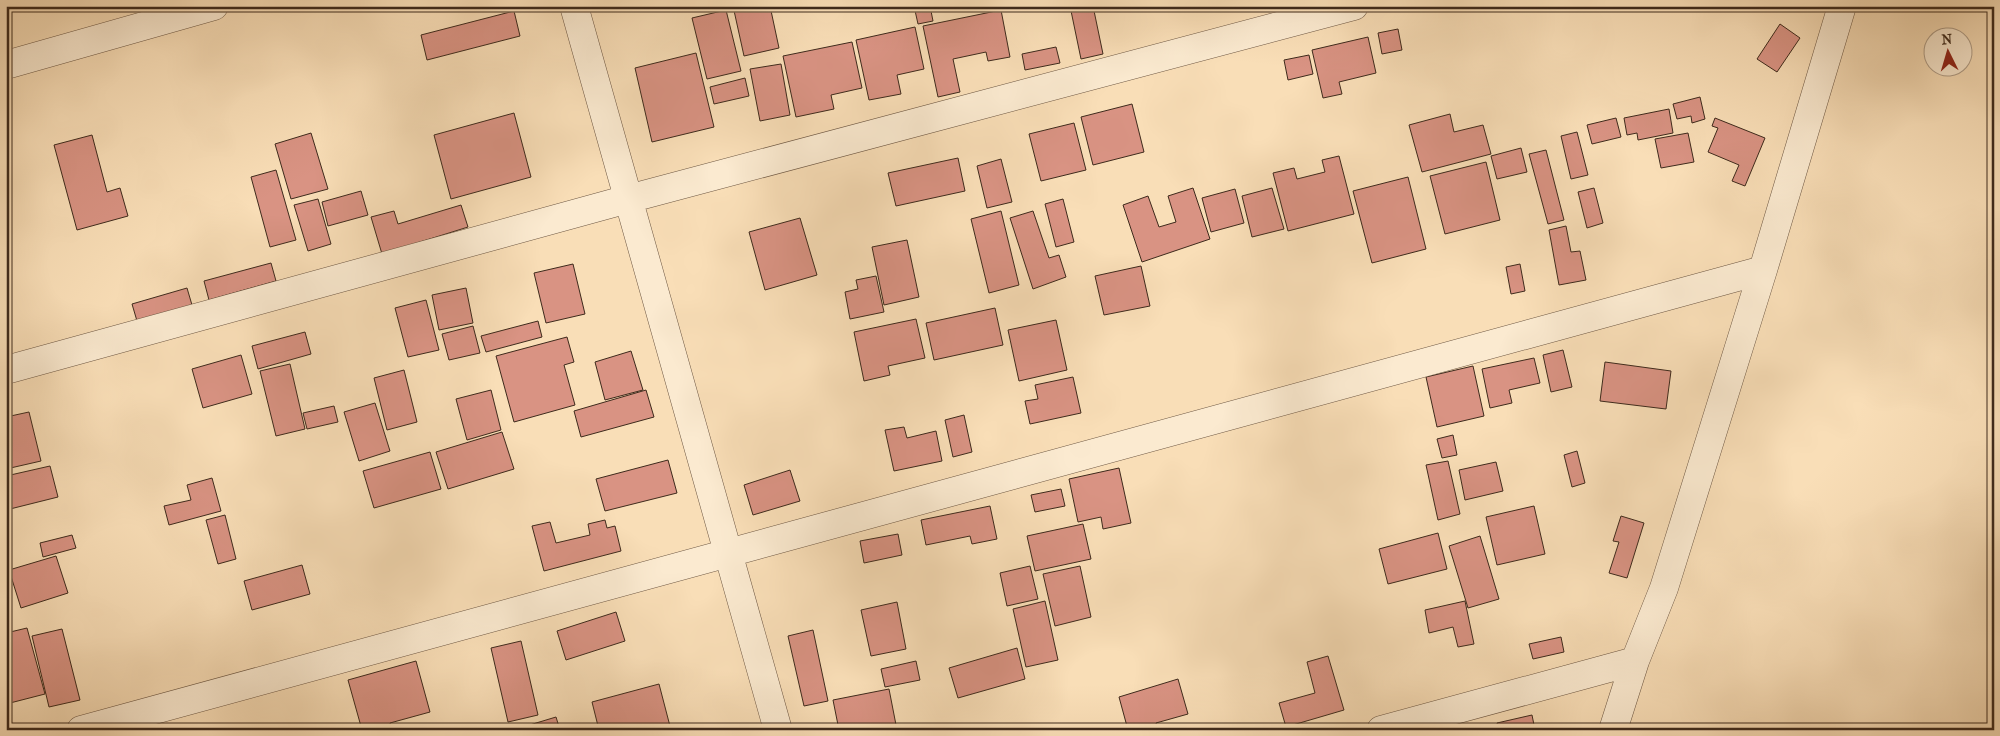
<svg xmlns="http://www.w3.org/2000/svg" width="2000" height="736" viewBox="0 0 2000 736" font-family="'IM FELL French Canon',serif">
<style>
.building{fill:#d99383;stroke:#3e2a1c}
.lines{fill:none;stroke-linecap:round;stroke-linejoin:round}
.minor-casing{stroke:#6d5743;stroke-width:29}
.minor{stroke:#fbead0;stroke-width:28}
</style>
<rect width="100%" height="100%" fill="#f9deb7"/>
<filter id="stains"><feTurbulence type="fractalNoise" baseFrequency=".004" numOctaves="4"/><feColorMatrix values="0 0 0 0 .2 0 0 0 0 .09 0 0 0 0 .02 0 0 0 .5 -.17"/></filter>
<radialGradient id="worn" r=".72"><stop offset=".6" stop-color="#630" stop-opacity="0"/><stop offset="1" stop-color="#630" stop-opacity=".3"/></radialGradient>
<!-- building -->
<path class="building" d="M733,6H770L779,48L744,56Z
M914,6H930L933,21L918,24Z
M1070,6H1093L1103,54L1081,59Z
M726,10L741,71L707,79L692,18Z
M1001,10L1010,57L988,61L986,52L953,59L960,92L938,97L923,26Z
M514,11L520,36L427,60L421,35Z
M1780,24L1800,38L1777,72L1757,59Z
M915,27L924,69L897,75L901,94L869,100L856,40Z
M1398,29L1402,50L1382,54L1378,33Z
M1368,37L1376,73L1339,82L1342,94L1323,98L1312,50Z
M852,42L862,88L831,95L834,109L796,117L783,56Z
M1056,47L1060,63L1025,70L1022,54Z
M696,53L714,127L652,142L635,68Z
M1309,55L1313,74L1288,80L1284,60Z
M781,64L790,115L760,121L750,69Z
M745,78L749,96L714,104L710,87Z
M1700,97L1705,119L1692,123L1691,116L1677,119L1673,104Z
M1132,104L1144,152L1093,165L1081,117Z
M1669,109L1673,133L1638,140L1637,133L1627,135L1624,118Z
M514,113L531,177L451,199L434,135Z
M1450,114L1454,132L1483,125L1491,154L1422,172L1409,125Z
M1616,118L1621,137L1592,144L1587,125Z
M1715,118L1765,138L1745,186L1732,181L1739,165L1708,152L1718,128L1712,126Z
M1074,123L1086,170L1041,181L1029,134Z
M1577,132L1588,175L1571,179L1561,136Z
M311,133L328,189L291,199L275,144Z
M1688,133L1694,162L1661,168L1655,139Z
M92,135L107,192L120,188L128,216L77,230L54,145Z
M1521,148L1527,172L1497,179L1491,156Z
M1546,150L1564,220L1548,224L1529,154Z
M1339,156L1354,214L1288,231L1273,173L1294,168L1297,179L1325,172L1322,160Z
M958,158L965,191L896,206L888,173Z
M1001,159L1012,202L987,208L977,166Z
M1486,162L1500,220L1445,234L1430,176Z
M276,170L296,240L270,247L251,177Z
M1408,177L1426,249L1372,263L1353,191Z
M1193,188L1210,239L1142,262L1123,205L1148,196L1159,227L1176,222L1168,196Z
M1272,188L1284,229L1252,237L1242,196Z
M1594,188L1603,223L1587,228L1578,192Z
M1235,189L1244,223L1211,232L1202,198Z
M361,191L368,215L328,226L322,202Z
M318,199L331,244L308,251L294,205Z
M1063,199L1074,242L1056,247L1045,204Z
M461,205L468,227L382,254L371,217L394,211L398,224Z
M1001,211L1019,285L989,293L971,219Z
M1033,211L1049,258L1059,255L1066,277L1033,289L1010,218Z
M800,218L817,275L765,290L749,232Z
M1566,226L1571,252L1580,251L1586,280L1559,285L1549,230Z
M907,240L919,297L884,305L872,247Z
M271,263L276,281L209,300L204,281Z
M573,264L585,314L546,323L534,273Z
M1520,264L1525,291L1511,294L1506,267Z
M1141,266L1150,306L1104,315L1095,276Z
M876,276L884,312L850,319L845,292L858,289L856,280Z
M187,288L192,305L137,321L132,304Z
M466,288L473,323L439,330L432,295Z
M426,300L439,350L408,357L395,308Z
M995,308L1003,345L934,360L926,323Z
M916,319L925,358L888,366L890,375L864,381L854,332Z
M1056,320L1067,370L1019,381L1008,330Z
M538,321L542,337L486,352L481,336Z
M473,326L480,353L449,360L442,334Z
M305,332L311,354L258,369L252,346Z
M567,337L574,362L564,365L575,405L514,422L496,356Z
M1563,350L1572,387L1551,392L1543,355Z
M631,351L643,390L605,400L595,362Z
M241,355L252,394L203,408L192,369Z
M1534,358L1540,383L1509,390L1512,403L1490,408L1482,369Z
M1605,362L1671,371L1666,409L1600,401Z
M290,364L305,429L276,436L260,371Z
M1473,366L1484,416L1437,427L1426,377Z
M404,370L417,422L387,430L374,378Z
M1073,377L1081,413L1030,424L1025,401L1038,399L1035,385Z
M491,390L501,430L467,440L456,399Z
M646,390L654,417L581,437L574,411Z
M375,403L390,451L359,461L344,412Z
M334,406L338,422L307,429L303,413Z
M29,412L41,461L6,469V417Z
M964,415L972,452L953,457L945,420Z
M904,427L907,438L936,431L942,461L894,471L885,430Z
M502,432L514,469L448,489L436,452Z
M1453,435L1457,455L1442,458L1437,439Z
M1577,451L1585,483L1572,487L1564,455Z
M430,452L441,489L374,508L363,471Z
M668,460L677,493L605,511L596,479Z
M1448,461L1460,514L1438,520L1426,465Z
M1496,462L1503,491L1465,500L1459,470Z
M50,466L58,497L6,510V476Z
M1119,468L1131,523L1103,529L1101,517L1078,522L1069,479Z
M790,470L800,501L753,515L744,485Z
M212,478L221,511L169,525L164,506L191,500L187,485Z
M1061,489L1065,506L1035,512L1031,495Z
M990,506L997,539L972,544L970,536L926,545L921,520Z
M1534,506L1545,554L1497,565L1486,517Z
M225,515L236,559L218,564L206,520Z
M1621,516L1644,523L1627,578L1609,573L1619,542L1613,541Z
M605,520L607,528L615,526L621,551L544,571L532,526L550,522L556,543L590,535L588,524Z
M1083,524L1091,559L1035,571L1027,536Z
M1438,533L1447,569L1388,584L1379,549Z
M898,534L902,555L864,563L860,541Z
M72,535L76,548L43,557L40,543Z
M1480,536L1499,599L1468,608L1449,546Z
M56,556L68,593L21,608L9,570Z
M302,565L310,594L252,610L244,581Z
M1030,566L1038,599L1007,606L1000,573Z
M1080,566L1091,617L1055,626L1043,574Z
M1045,601L1058,660L1026,667L1013,609Z
M1465,601L1474,644L1458,647L1453,627L1429,633L1425,610Z
M897,602L906,649L871,656L861,610Z
M616,612L625,641L566,660L557,631Z
M27,628L45,694L10,703L6,688V633Z
M62,629L80,700L49,707L32,636Z
M813,630L828,701L804,706L788,636Z
M1561,637L1564,652L1533,659L1529,644Z
M521,641L538,715L508,722L491,648Z
M1017,648L1025,679L958,698L949,668Z
M1328,656L1344,710L1286,727L1279,703L1315,693L1307,662Z
M416,661L430,712L390,723L392,730H362L348,680Z
M916,661L920,680L885,687L881,669Z
M1178,679L1188,714L1156,723L1158,730H1128L1119,697Z
M659,684L671,730H599L592,702Z
M889,689L897,730H839L833,700Z
M1532,715L1535,730H1499L1497,723Z
M556,717L560,730H513Z"/>
<g class="lines">
<!-- minor casing -->
<g class="minor-casing">
<path id="minor" d="M574,6L778,730
M6,65L214,6
M6,370L628,199L1354,6
M81,730L1763,270
M1381,730L1635,661
M1613,730L1635,661L1664,588L1763,270L1842,6"/>
</g>
<!-- minor -->
<use href="#minor" class="minor"/>
</g>
<!-- margin -->
<rect width="2000" height="736" fill="none" stroke="#f9deb7" stroke-width="25"/>
<rect x="8" y="8" width="1985" height="721" fill="none" stroke="#3e2a1c" stroke-width="2.5"/>
<rect x="12" y="12" width="1975" height="711" fill="none" stroke="#3e2a1c"/>
<!-- north arrow -->
<g transform="translate(1948 52) rotate(355)"><circle r="24" fill="#fbead0" stroke="#af9d88"/>
<path d="M0-4L9 19L0 12L-9 19Z" fill="#8f2418"/>
<text y="-8" font-size="14" font-weight="bold" text-anchor="middle" fill="#3e2a1c">N</text>
</g>
<rect width="100%" height="100%" filter="url(#stains)"/>
<rect width="100%" height="100%" fill="url(#worn)"/>
</svg>
